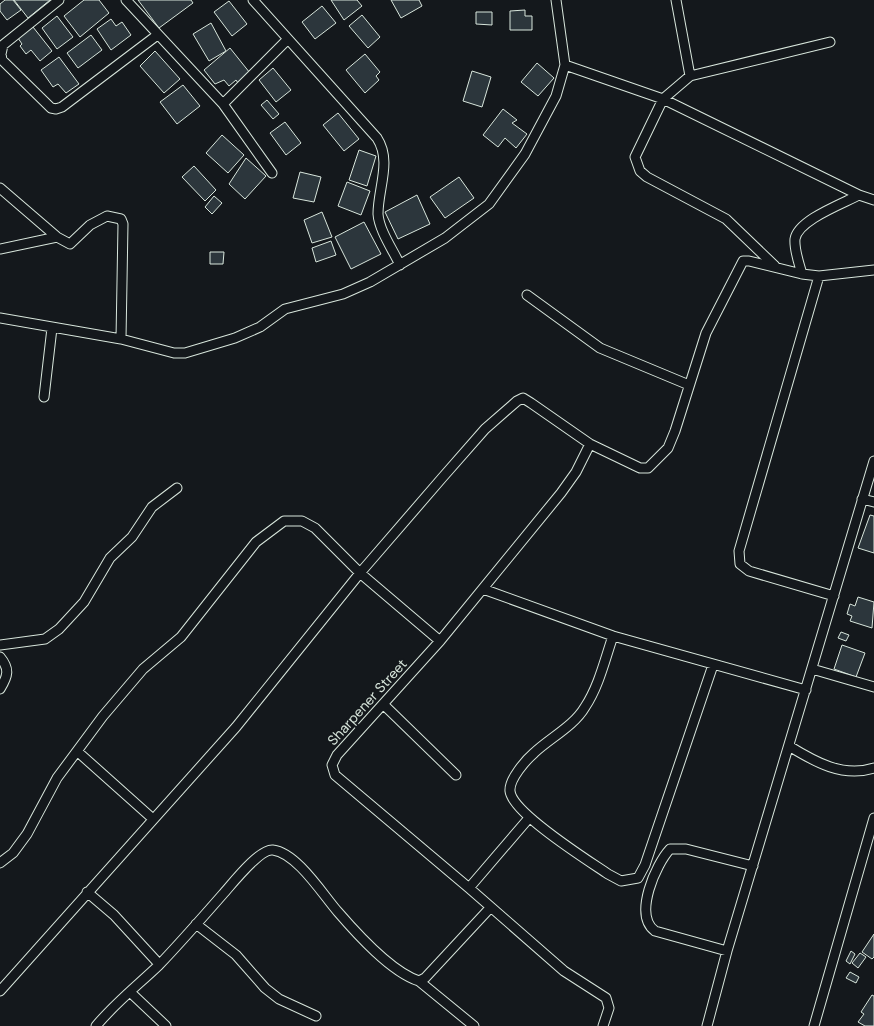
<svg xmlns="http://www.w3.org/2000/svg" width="874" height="1026" viewBox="0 0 874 1026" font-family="'DM Sans',sans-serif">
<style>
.building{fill:#2c363c;stroke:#d8e6dc}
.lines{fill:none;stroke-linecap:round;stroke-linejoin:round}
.street-casing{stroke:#d8e6dc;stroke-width:11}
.street{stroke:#14181c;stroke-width:9}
.labels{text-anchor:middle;stroke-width:4;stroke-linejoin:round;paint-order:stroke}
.street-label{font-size:14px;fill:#d8e6dc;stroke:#14181c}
</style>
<rect width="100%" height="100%" fill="#14181c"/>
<!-- building -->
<path class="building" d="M5,0H13L21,10L7,20L0,11V4Z
M14,0H50L28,18Z
M84,0H99L109,13L80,37L64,16Z
M138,0H191L193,3L159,28Z
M331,0H357L362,6L344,20Z
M391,0H419L422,6L401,18Z
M229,1L247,24L232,36L214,12Z
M322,6L336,23L315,39L302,22Z
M525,10V16H532V30H510V11Z
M476,12H492V25L476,24Z
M362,15L380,37L368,48L349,26Z
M57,16L73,37L57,49L42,28Z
M111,19L116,26L122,22L131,35L111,50L97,29Z
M211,23L226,51L209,61L193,34Z
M33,27L52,51L40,61L31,50L26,54L20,46L22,44L18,38Z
M91,35L102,50L78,68L67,53Z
M230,48L250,73L238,83L236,80L229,86L224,80L215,84L204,70Z
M155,51L180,79L164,93L140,66Z
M365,54L380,72L376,76L379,80L365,93L346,70Z
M59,57L79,84L66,93L58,84L53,87L41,70Z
M537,63L554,78L538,96L521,82Z
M273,68L291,90L276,102L259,80Z
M472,71L491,77L482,107L463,101Z
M183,85L200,106L177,124L160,102Z
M267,100L279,114L273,119L261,105Z
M503,109L517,120L512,123L527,134L516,148L505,138L498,147L483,135Z
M338,113L359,139L344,151L323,125Z
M285,122L301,143L286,155L270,133Z
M222,135L244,155L228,173L206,153Z
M359,150L376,156L367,186L349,180Z
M246,158L266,176L245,199L229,184Z
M194,166L216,190L205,201L182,177Z
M300,172L321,177L314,202L293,198Z
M459,177L474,198L445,218L430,197Z
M347,182L370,191L361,215L338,206Z
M417,195L430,224L398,239L385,212Z
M214,196L222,203L212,214L205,207Z
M322,212L332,237L312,243L304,220Z
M364,222L381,254L351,269L335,237Z
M331,241L336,255L316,262L312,248Z
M210,252H224L223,264H210Z
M870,515L874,516V553L858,548Z
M858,597L874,602L872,628L850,621L852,616L847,614L850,604L855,606Z
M841,632L849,635L846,641L838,638Z
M842,645L865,653L856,677L834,669Z
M874,934V957L872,959L862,952Z
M851,951L855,954L850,964L846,961Z
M860,953L866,957L858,968L852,963Z
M850,972L859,977L856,983L846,978Z
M872,995L874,996V1026H865L858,1022L864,1014L861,1012Z"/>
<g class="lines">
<!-- street casing -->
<g class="street-casing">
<path id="street" d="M59,0L3,45L1,54L2,60L51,108L56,109L62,107L156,36
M126,0L223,104L272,173
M253,0L377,138C392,161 378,188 378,214C379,230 393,250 400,265
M676,0L690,76
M565,65L663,99L859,195L874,200
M223,104L287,40
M0,188L57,237L70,244L90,225L107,216L121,219L123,224L121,339
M0,249L57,237
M775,266L726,219L647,177L640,171L635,157L663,99L690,76L830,42
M802,274C799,263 794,250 795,239C798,220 842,204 859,195
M819,276L739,551L740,564L749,571L834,596
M527,295L600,348L689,385
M0,318L121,339L174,353H185L235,338L260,327L285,309L343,294L370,282L445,238L489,204L525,154L556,96L565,65L556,0
M44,397L52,328
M590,444L576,472L561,493L440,641L337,755L332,765L335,775L469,888L564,971L606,998L609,1008L603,1026
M862,499L874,502
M483,589L613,636L806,690
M613,636C605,659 599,686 585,707C574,726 550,738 534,753C526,760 509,779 510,791C512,813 589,861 608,874L621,881L638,878L645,865L713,665
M0,645L45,639L59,629L84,602L110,558L132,537L152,507L177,488
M0,657C10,669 8,676 0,689
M812,669L874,687
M383,704L456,775
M789,746C815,762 843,778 874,768
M78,752L153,819
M0,863L13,853L27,834L57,778L103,716L143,669L181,637L256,542L284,521H302L315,528L360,573L440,641
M469,888L529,818
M87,892L114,915L159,964
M196,924L236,955L265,988L279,999L316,1016
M727,951L655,931C633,915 656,864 670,849H686L753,866
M419,981L474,1026
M0,991L236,727L360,573L442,478L485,429L517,401L523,398L531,403L590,444L640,468H648L668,448L675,431L706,333L743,261H749L802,274L819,276L874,270
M130,992L166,1026
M96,1026C115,1003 138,985 159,965C181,942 202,918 223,894C232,884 260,848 273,850C297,853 323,895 338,912C357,934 391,972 419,981L425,978L490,908
M707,1026L727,951L874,461
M814,1026L874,818"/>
</g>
<!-- street -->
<use href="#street" class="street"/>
</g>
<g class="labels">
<!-- street labels -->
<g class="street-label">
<text transform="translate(367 702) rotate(-48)" y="5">Sharpener Street</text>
</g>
</g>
</svg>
